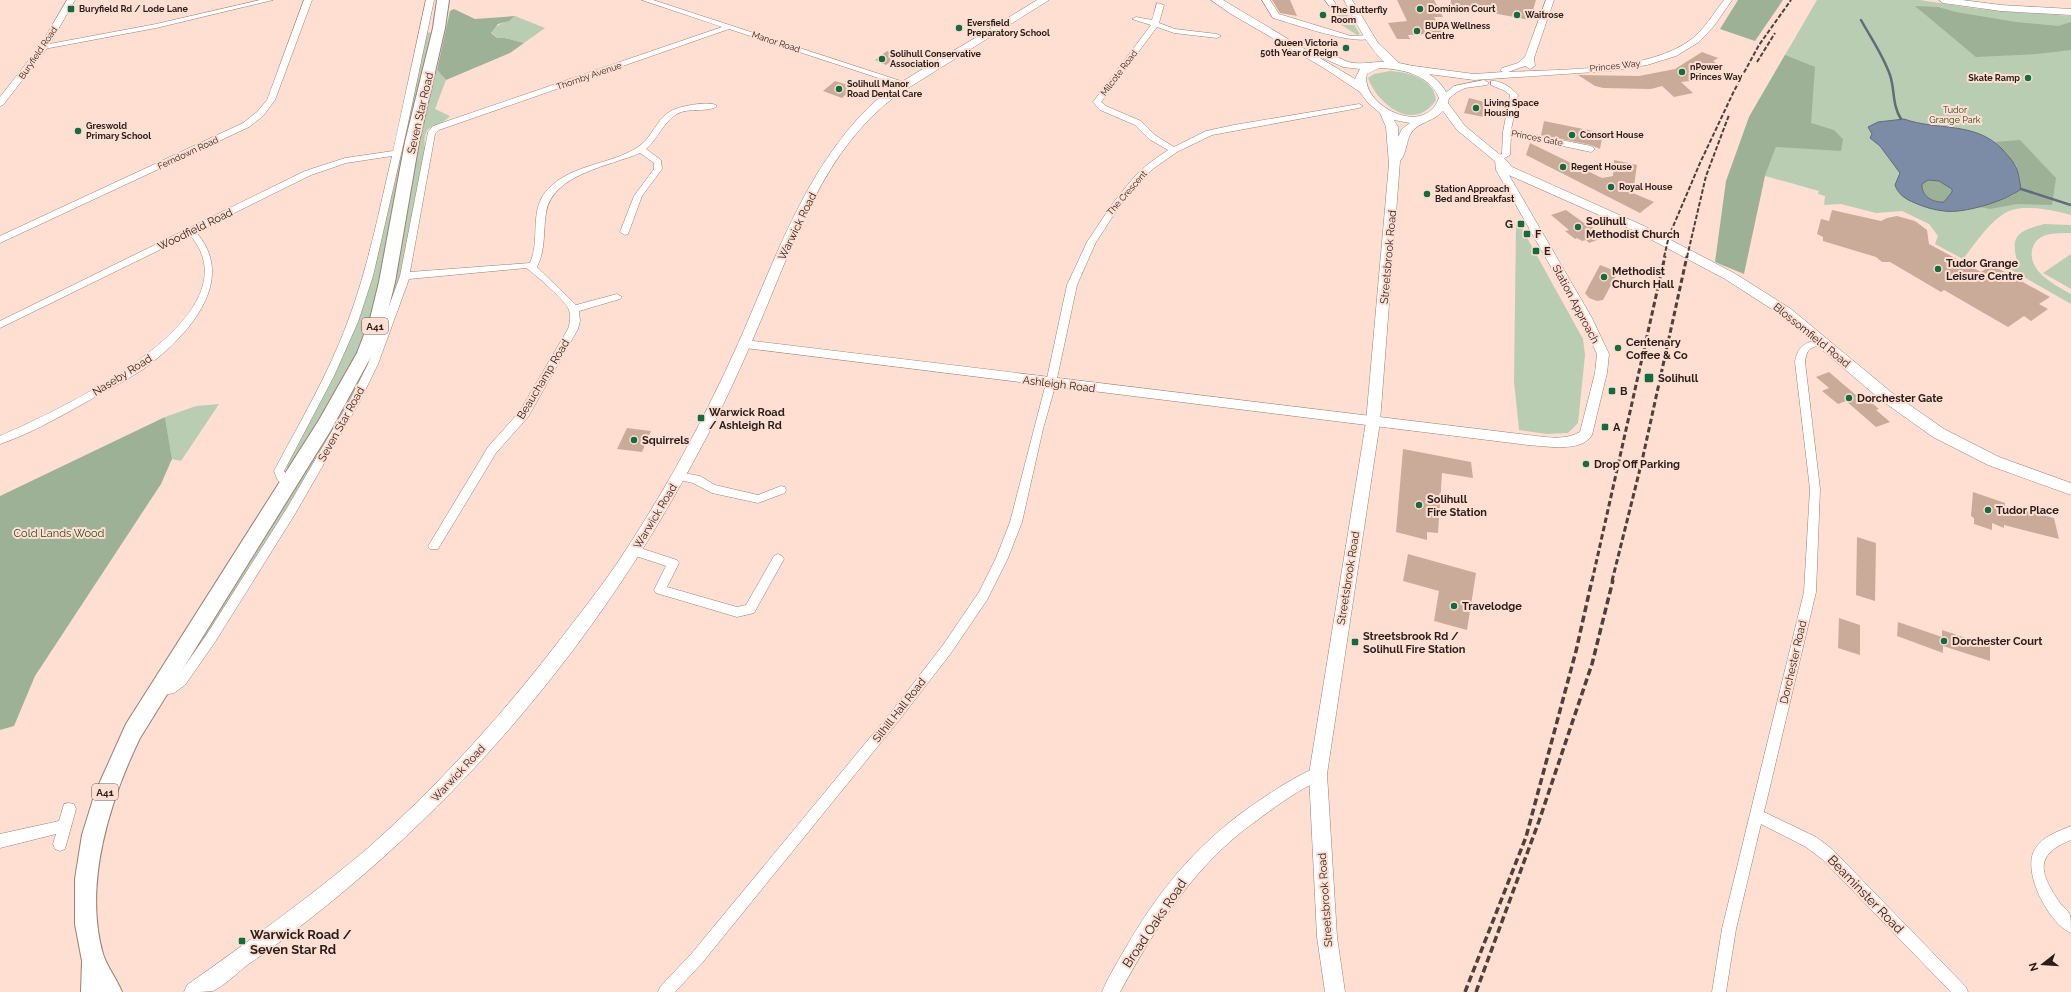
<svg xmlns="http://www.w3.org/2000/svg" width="2071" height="992" viewBox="0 0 2071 992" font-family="Raleway,sans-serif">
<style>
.green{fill:#b9cdb2}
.forest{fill:#9db196}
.water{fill:#7c8ba6;stroke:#636a7c;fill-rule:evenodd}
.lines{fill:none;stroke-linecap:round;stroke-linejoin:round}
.stream{stroke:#636a7c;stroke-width:2.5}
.building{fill:#caab99}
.minor-casing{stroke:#9b8074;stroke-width:1}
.tertiary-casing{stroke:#9b8074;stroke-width:1}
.secondary-casing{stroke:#9b8074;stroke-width:1}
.trunk-casing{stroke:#9b8074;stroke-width:2}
.minor{fill:#fff;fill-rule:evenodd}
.tertiary{fill:#fff;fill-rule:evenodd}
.secondary{fill:#fff;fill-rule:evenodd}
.trunk{fill:#fff;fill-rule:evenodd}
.rail-far2{stroke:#4e403a;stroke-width:2;stroke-dasharray:4.5 2;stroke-linecap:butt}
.rail-far1{stroke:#4e403a;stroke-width:3;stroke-dasharray:5.5 3;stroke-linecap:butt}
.rail{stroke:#4e403a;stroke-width:3.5;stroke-dasharray:7 3.5;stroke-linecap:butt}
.poi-dot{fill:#126c3f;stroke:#fedfd2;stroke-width:1.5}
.labels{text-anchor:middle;stroke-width:4;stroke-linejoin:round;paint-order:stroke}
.far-poi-label{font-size:9px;font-weight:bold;fill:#291e1a;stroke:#fedfd2;text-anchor:start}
.far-street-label{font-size:9px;fill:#291e1a;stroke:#fedfd2}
.far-park-label{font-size:9px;fill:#2a471f;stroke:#fedfd2}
.shield{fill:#fedfd2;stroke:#695851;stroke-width:1}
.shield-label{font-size:10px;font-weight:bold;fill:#291e1a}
.street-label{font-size:11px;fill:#291e1a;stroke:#fedfd2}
.poi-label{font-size:11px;font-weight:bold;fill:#291e1a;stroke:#fedfd2;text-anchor:start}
.park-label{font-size:11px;fill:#2a471f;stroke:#fedfd2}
.near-street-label{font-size:13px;fill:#291e1a;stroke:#fedfd2}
.near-poi-label{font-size:13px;font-weight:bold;fill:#291e1a;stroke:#fedfd2;text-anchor:start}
</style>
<rect width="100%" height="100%" fill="#fedfd2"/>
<!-- green -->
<path class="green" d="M1817,0H1920L1979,9L2071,16V215C2052,210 2019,202 2002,215C1986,226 1975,244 1963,259L1935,244L1938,236L1929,224L1902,211L1876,213L1841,204L1824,205L1825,196L1818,194L1819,191L1765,176L1776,147L1749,117Z
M1337,12L1348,15L1360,34L1357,35L1340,24L1335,13Z
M515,16L545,28L524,43L505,38H497L491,32C501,20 505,25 515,16Z
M434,32L385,265L367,331L333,402L290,469H288L286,465L353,329L426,33Z
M437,70L446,80L435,109L450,116C434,132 422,119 425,152L399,282L377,347L337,427L211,633L177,676L352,390L413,166L432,79Z
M1390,71C1409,72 1434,79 1436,100C1414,133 1378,105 1368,78L1374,74Z
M2044,224L2071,225V233C2063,233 2054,233 2046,235C2028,241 2028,261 2040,273C2049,282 2060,288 2071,294V304L2008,268L2017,261C2010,234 2019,231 2044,224Z
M1516,225H1520L1583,339L1585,355L1578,423L1568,433L1547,434L1519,430L1514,381Z
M2071,254V289L2043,273Z
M219,404L181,461L172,459L165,417L196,406Z"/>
<!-- forest -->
<path class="forest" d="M1738,0H1783L1755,41L1720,29Z
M1915,6L1938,7L1956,12L2016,22L2058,26L2071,22V50L2037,54L1976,57Z
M454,9L475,19L515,16L509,21L498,24L491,33L497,38H505L524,43L510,53L446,80L437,70L450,11Z
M1785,55L1815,67L1811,123L1834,130L1843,139L1841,151L1776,147L1765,176L1744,274L1715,262L1726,181L1749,117Z
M2020,140L2056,178L2052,205L2017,204L1990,209L1980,207L2014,195L2017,166L1995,142Z
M1928,180L1939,181L1952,189V192L1944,202C1933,203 1921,196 1922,183Z
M165,417L172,459L161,484L35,676L14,726L0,730V496Z"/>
<!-- water -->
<path class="water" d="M1904,119C1937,131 1975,121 2002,149C2018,167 2017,166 2021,189C2006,201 1963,214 1944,211C1934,210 1924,207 1915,203C1905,199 1898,194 1895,185L1900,173L1880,146L1870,138L1872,134L1868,127L1878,122ZM1928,180L1939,181L1952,189V192L1944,202C1933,203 1921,196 1922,184Z"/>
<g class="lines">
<!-- stream -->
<path class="stream" d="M1861,20C1871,38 1883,55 1890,75C1895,90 1892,105 1901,119
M2021,189L2071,205"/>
</g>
<!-- building -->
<path class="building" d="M1272,0H1290L1297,16L1280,13Z
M1397,0H1434L1443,17H1434L1443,33L1408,35L1410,39H1397L1388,23L1407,21Z
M1451,0H1536L1530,20L1450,5Z
M887,51L899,55L886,65L875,60Z
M1702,52L1718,58L1713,61L1716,63L1690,81L1681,82L1693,93L1674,97L1662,86L1651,89L1603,88L1595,86L1578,75L1639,76L1675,69Z
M835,81L854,87L842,98L823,91Z
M1469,98L1488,103L1484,117L1464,113Z
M1544,121L1603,133L1600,149L1591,145L1541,135Z
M1530,143L1602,178L1613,176L1614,160L1637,165L1633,193L1654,202L1640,213L1526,155Z
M1566,210L1584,223L1586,222L1601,234L1599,235L1602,238L1589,243L1586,240L1582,241L1577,238L1575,239L1565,231L1569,230L1551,215Z
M1832,210L1881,221L1887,218L1897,216L1915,221L1927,230L1929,244L1981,272L1992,265L2050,297L2039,304L2048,309L2031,321L2024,316L2008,327L1944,290L1941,292L1890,262H1882L1876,257L1823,241V237L1817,234L1821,219L1829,221Z
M1600,265L1618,272L1603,300L1597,301L1589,298L1585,293Z
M1829,372L1857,396L1861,394L1879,409L1876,410L1890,422L1876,427L1846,401L1838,404L1822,391L1829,388L1816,377Z
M627,428L651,431L642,452L617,449Z
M1403,449L1471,462L1473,478L1442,473L1438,533L1427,532V540L1396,532Z
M1973,492L2005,503V506L2054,518L2059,539L2004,525V528L1992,523V530L1974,524V518L1971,516Z
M1857,537L1876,543L1875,601L1856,595Z
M1408,554L1476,573L1467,630L1434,621L1439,591L1403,581Z
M1839,618L1860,625V655L1838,648Z
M1898,622L1942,637V630L1990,646V661L1943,646V653L1897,636Z"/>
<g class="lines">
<!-- minor casing -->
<g class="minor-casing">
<path id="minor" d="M260,0H273L156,28L44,49L40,47L44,45L156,24Z
M304,0H312L275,100L263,116L249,127L0,243V236L243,123L257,112L267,100Z
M426,0H434L407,128L373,276L358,322L334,376L284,471L293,484L292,487H284L277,479L274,471C300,422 329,373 348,321C368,268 379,211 392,156L346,163L311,175L196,232C240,282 184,340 142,370C122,383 100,394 79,406C54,420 27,435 0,444V436C55,412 261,318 190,235L0,328V321L305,171L345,158L393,151Z
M642,0H653L910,84L903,86L729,29L439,130L435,134L410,272L530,263C540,241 530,214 544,194C566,164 609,166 638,147C653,137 657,117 673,110C681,106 711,100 717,106C709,113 688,107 677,114C663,122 658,139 646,149L661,160L662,169L642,196L628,234L625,235L620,232L634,196L654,169V163L640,153C610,166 552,174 546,213C543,231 546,249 537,267L576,305L617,294L622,297L620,299L579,311L580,321L578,329L528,417L496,453L438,549H430L428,546L430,543L488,447L520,411L568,329C570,323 571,316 569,310C567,302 535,274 526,268L409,279L378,364L360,401L295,514L215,642L185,685L174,693L158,696L154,694L152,690L154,686L171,682L177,677L207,634L287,508L350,400L368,364L400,276L428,132L433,126L722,27Z
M1262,0H1270L1279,14L1351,36L1369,35L1373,37C1360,48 1291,23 1273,18Z
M1325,0H1333L1338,7L1355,9L1359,11L1355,13L1333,11Z
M1157,3L1164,5L1159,23L1175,29L1217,34L1221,36L1217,38L1174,33L1157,27L1101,102L1106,106L1141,121L1155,135L1174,147L1206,131L1234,125L1359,104L1363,106L1359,108L1212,135L1177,152L1154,168L1141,180L1119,207L1096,242L1077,285L1056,383L1043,429L1022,522L1008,558L987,600L951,653L900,719L702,963L675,992H658L660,987L692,953L892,711L943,645L979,592L996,558L1010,522L1046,383L1067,285L1087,242L1113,203L1135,176L1148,164L1168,150L1149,139L1135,125L1100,110L1093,102L1151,25L1132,19L1136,17L1152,20Z
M1491,81C1501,80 1512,88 1518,95L1511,130L1591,146L1595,149L1591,152L1511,135L1510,155L1501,160H1495V156L1502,154L1503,132L1510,95L1505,91L1491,85Z
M1822,339L1825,340L1827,342L1825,344C1812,348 1807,346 1805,362L1820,489L1816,592L1764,812L1816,837L1832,849L1966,987L1968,992H1951L1822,859L1806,847L1761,824L1736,929L1726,992H1712L1722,929L1804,592L1810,489L1795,362C1798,345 1806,342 1822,339Z
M679,472L700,476L715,485L758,495L781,486L785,487L786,490L785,493L758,503L712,493L693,483L675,479L674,476L675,473Z
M634,546L677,560L679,563L667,587L737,607L746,605L774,556L778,554L782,556L784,559L754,613L737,617L656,593L654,590L666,566L630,554L628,551L630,548Z
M69,803L74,804L76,809L65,849L60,851L55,849L53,844L56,834L0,848V834L59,821L64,804Z
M2071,826V840C2033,855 2040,874 2060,903C2063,907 2068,910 2070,915C2071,919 2071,928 2071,933C2049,924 2021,871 2035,849C2043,836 2057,832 2071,826Z"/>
</g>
<!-- tertiary casing -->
<g class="tertiary-casing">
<path id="tertiary" d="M67,0H75L48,47L3,105L0,106V97L40,46Z
M1344,0H1352L1378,43L1400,64V68C1380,73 1352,15 1344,0Z
M1546,0H1554L1534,58L1535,66L1530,69L1525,66L1508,72C1561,69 1651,72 1693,38C1705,28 1714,13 1724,0H1732L1714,26L1699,42L1676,56L1647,65L1610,71L1474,80L1406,71L1401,68L1406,65L1474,74L1503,72L1500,70L1502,68L1518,63L1525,57Z
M1939,0H1962L2001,5L2071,9V15L2001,11L1943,3Z
M1484,80L1489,83L1487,85L1465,88L1457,92L1447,100H1441L1439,98L1454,86Z
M1500,157L1505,160L1506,170L1592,318L1609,354L1607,373L1592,435C1582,453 1545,446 1528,445L745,348L739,344L745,340L1528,435C1547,437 1563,441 1580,432L1595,373L1597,354L1580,318L1496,170L1495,160Z
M1318,767L1323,769L1326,774C1323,781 1318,781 1312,784C1292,794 1274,808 1256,821C1194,865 1156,927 1120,992H1102C1108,977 1117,963 1125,949C1161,886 1202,838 1263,798C1281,786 1298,775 1318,767Z"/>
</g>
<!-- secondary casing -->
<g class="secondary-casing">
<path id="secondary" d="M1037,0H1049L897,95C824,149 795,240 761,320C742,365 722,410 698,453C606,627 480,782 326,906C300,927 274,947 246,966C236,974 225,985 213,991C205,992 193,992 184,992L187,985C249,941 310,897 368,848C440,784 504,713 562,637C585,607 609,577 629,545C670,482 706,415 737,346C774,263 803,173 868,108C887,89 912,76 934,62C969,42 1003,21 1037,0Z
M1211,0H1223L1355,79L1360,69L1343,67L1323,58L1322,56L1323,54C1333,51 1340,60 1349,62C1360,65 1370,62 1380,62C1408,61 1438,71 1449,98L1448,103L1465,126L1504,158L1512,167L1644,226L1734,273L1791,309L1891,392L1944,429L1999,457L2071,483V495L1988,465L1933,437L1881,400L1781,315L1725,279L1635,231L1504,173L1496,162L1457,130L1443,111C1435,121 1418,122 1411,133C1406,141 1407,153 1400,161L1380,422L1327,774L1337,937L1345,992H1325L1317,937L1309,774L1366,422L1389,164L1386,127L1380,113L1368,103L1360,92L1324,68L1231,14ZM1379,68C1402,69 1429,74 1439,98C1424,139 1359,104 1367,74ZM1394,120L1410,123L1402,129L1398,137V127Z"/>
</g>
<!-- trunk casing -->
<g class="trunk-casing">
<path id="trunk" d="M437,0H449L445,28L419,142L395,282L386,319L373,353L331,430L140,738C110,800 83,884 103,954C107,967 117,979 122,992H81L82,961L75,924V879L82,835L95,793L126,724L319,420L357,353L370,319L379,282L405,142L433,28Z"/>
</g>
<!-- minor -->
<use href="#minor" class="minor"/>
<!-- tertiary -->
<use href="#tertiary" class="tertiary"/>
<!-- secondary -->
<use href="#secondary" class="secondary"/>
<!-- trunk -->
<use href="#trunk" class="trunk"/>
<!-- rail-far2 -->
<path class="rail-far2" d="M1757,62L1775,33
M1664,257L1669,236L1700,163L1734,91L1759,45L1791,0
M1687,257L1706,176L1729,115"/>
<!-- rail-far1 -->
<path class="rail-far1" d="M1592,581L1665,256
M1612,581L1642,461L1687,256"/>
<!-- rail -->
<path class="rail" d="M1465,992L1526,837L1576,651L1592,580
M1476,992L1539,821L1592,664L1613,580"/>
</g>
<!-- markers -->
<g class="poi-dot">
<rect x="67" y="5" width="8" height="8" rx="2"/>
<circle cx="1420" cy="9" r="4"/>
<circle cx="1323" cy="15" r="4"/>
<circle cx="1517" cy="15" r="4"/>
<circle cx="959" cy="28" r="4"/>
<circle cx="1417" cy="31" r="4"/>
<circle cx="1346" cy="48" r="4"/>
<circle cx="882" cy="59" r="4"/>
<circle cx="1682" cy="72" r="4"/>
<circle cx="2028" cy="78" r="4"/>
<circle cx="839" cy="89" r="4"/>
<circle cx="1476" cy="108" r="4"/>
<circle cx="78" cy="131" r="4"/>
<circle cx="1572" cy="135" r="4"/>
<circle cx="1563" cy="167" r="4"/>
<circle cx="1611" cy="187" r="4"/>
<circle cx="1427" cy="194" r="4"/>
<rect x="1517" y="220" width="8" height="8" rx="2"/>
<circle cx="1578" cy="227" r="4"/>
<rect x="1523" y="230" width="8" height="8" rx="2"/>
<rect x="1532" y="247" width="8" height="8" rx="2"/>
<circle cx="1938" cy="269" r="4"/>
<circle cx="1604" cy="277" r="4"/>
<circle cx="1618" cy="348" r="4"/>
<rect x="1644" y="373" width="10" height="10" rx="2"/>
<rect x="1608" y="387" width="8" height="8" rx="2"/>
<circle cx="1849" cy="398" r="4"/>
<rect x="697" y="414" width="8" height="8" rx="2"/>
<rect x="1601" y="423" width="8" height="8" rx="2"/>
<circle cx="634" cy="440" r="4"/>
<circle cx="1586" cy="464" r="4"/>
<circle cx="1419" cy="505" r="4"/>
<circle cx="1988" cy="510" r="4"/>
<circle cx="1454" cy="606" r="4"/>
<circle cx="1944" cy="641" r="4"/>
<rect x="1351" y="638" width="8" height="8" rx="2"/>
<rect x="238" y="937" width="8" height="8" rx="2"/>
</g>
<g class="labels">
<!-- far-poi labels -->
<g class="far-poi-label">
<text x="79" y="12">Buryfield Rd / Lode Lane</text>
<text x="1428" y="12">Dominion Court</text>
<text x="1331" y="13">The Butterfly<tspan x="1331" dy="10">Room</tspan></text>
<text x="1525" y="18">Waitrose</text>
<text x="967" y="26">Eversfield<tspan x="967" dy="10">Preparatory School</tspan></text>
<text x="1425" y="29">BUPA Wellness<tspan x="1425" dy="10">Centre</tspan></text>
<text x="1338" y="46" text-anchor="end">Queen Victoria<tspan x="1338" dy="10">50th Year of Reign</tspan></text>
<text x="890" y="57">Solihull Conservative<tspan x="890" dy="10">Association</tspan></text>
<text x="1690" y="70">nPower<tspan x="1690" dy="10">Princes Way</tspan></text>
<text x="2020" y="81" text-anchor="end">Skate Ramp</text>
<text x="847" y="87">Solihull Manor<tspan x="847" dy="10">Road Dental Care</tspan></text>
<text x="1484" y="106">Living Space<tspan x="1484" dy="10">Housing</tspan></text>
<text x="86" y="129">Greswold<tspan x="86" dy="10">Primary School</tspan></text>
<text x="1580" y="138">Consort House</text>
<text x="1571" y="170">Regent House</text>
<text x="1619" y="190">Royal House</text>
<text x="1435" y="192">Station Approach<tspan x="1435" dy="10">Bed and Breakfast</tspan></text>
</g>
<!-- far-street labels -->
<g class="far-street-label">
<text transform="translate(776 42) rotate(18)" y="3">Manor Road</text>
<text transform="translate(38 53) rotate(-56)" y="3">Buryfield Road</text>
<text transform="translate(1615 66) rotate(-6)" y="3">Princes Way</text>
<text transform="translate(1119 73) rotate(-53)" y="3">Milcote Road</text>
<text transform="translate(589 76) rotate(-19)" y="3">Thornby Avenue</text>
<text transform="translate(1537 138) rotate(11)" y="3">Princes Gate</text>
<text transform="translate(188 153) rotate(-25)" y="3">Ferndown Road</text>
<text transform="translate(1127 193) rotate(-49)" y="3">The Crescent</text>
</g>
<!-- far-park labels -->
<g class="far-park-label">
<text x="1955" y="113">Tudor<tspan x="1955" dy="10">Grange Park</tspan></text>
</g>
<!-- shield labels -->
<g class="shield">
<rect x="362" y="318" width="26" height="16" rx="3"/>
<rect x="92" y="784" width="26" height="16" rx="3"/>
</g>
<g class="shield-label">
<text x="375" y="330">A41</text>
<text x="105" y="796">A41</text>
</g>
<!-- street labels -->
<g class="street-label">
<text transform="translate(420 113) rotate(-77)" y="4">Seven Star Road</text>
<text transform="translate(797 226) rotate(-64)" y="4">Warwick Road</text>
<text transform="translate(195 229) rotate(-26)" y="4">Woodfield Road</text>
<text transform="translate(1388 257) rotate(-85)" y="4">Streetsbrook Road</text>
<text transform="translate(1576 304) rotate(62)" y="4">Station Approach</text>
<text transform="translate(1812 335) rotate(39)" y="4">Blossomfield Road</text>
<text transform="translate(122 375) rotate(-32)" y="4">Naseby Road</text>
<text transform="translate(543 379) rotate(-59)" y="4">Beauchamp Road</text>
<text transform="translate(1059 384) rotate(7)" y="4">Ashleigh Road</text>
<text transform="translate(341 424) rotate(-61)" y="4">Seven Star Road</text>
<text transform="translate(655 516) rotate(-59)" y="4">Warwick Road</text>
<text transform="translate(1348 578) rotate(-81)" y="4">Streetsbrook Road</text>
<text transform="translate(1793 662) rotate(-77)" y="4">Dorchester Road</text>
<text transform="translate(899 710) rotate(-52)" y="4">Silhill Hall Road</text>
<text transform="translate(458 773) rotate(-47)" y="4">Warwick Road</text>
<text transform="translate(1325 900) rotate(-94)" y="4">Streetsbrook Road</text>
</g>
<!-- poi labels -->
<g class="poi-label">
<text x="1586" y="225">Solihull<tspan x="1586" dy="13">Methodist Church</tspan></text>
<text x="1513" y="228" text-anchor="end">G</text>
<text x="1535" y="238">F</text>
<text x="1544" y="255">E</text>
<text x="1946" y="267">Tudor Grange<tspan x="1946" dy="13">Leisure Centre</tspan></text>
<text x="1612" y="275">Methodist<tspan x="1612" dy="13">Church Hall</tspan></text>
<text x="1626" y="346">Centenary<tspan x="1626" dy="13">Coffee &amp; Co</tspan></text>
<text x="1658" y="382">Solihull</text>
<text x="1620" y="395">B</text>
<text x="1857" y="402">Dorchester Gate</text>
<text x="709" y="416">Warwick Road<tspan x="709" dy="13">/ Ashleigh Rd</tspan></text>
<text x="1613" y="431">A</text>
<text x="642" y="444">Squirrels</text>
<text x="1594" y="468">Drop Off Parking</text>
<text x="1427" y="503">Solihull<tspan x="1427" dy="13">Fire Station</tspan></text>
<text x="1996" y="514">Tudor Place</text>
<text x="1462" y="610">Travelodge</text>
<text x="1363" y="640">Streetsbrook Rd /<tspan x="1363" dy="13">Solihull Fire Station</tspan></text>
<text x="1952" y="645">Dorchester Court</text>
</g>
<!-- park labels -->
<g class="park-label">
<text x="59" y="537">Cold Lands Wood</text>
</g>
<!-- near-street labels -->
<g class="near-street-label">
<text transform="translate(1866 894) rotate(46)" y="5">Beaminster Road</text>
<text transform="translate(1154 923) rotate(-56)" y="5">Broad Oaks Road</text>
</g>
<!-- near-poi labels -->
<g class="near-poi-label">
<text x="250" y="939">Warwick Road /<tspan x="250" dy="15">Seven Star Rd</tspan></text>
</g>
</g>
<!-- north arrow -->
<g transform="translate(2043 964) rotate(253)" stroke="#fedfd2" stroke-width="3" paint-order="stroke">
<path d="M0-3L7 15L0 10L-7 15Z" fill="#291e1a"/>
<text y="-6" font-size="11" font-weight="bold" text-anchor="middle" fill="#291e1a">N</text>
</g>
</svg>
